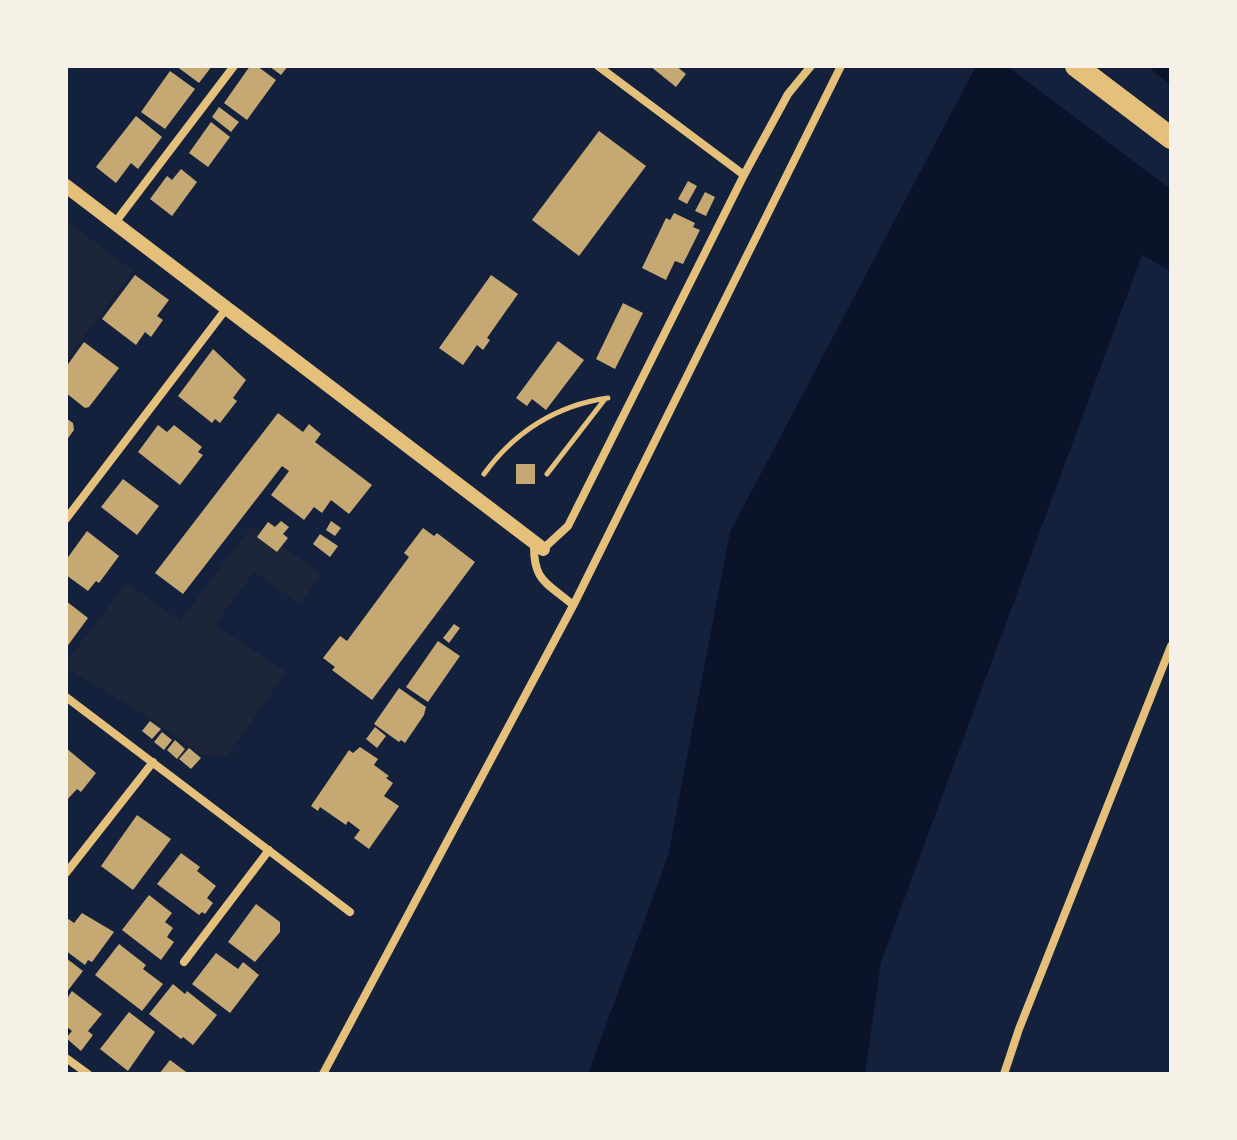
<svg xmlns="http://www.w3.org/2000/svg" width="1237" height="1140" viewBox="0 0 1237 1140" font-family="'Exo 2',sans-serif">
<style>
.green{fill:#1d2539}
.water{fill:#0b132b}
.pier{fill:#14213d}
.building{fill:#c6a872}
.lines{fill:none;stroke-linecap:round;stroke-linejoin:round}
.path{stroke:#e5c07b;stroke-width:5}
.minor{stroke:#e5c07b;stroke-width:8}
.tertiary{stroke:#e5c07b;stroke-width:14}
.trunk{stroke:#e5c07b;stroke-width:22}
</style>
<rect width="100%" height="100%" fill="#14213d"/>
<!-- green -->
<path class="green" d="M66,220L133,271L66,360Z
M252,526L322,573L300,604L254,572L215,625L286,672L227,756L202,755L150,718L66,668V662L127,583L180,621Z"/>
<!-- water -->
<path class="water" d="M976,66H1171V271L1142,255L881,962L865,1074H588L668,856L730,532Z"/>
<!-- pier -->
<path class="pier" d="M1007,66H1147L1171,85V194L1168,187Z"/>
<!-- building -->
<path class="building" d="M176,66H212L199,83Z
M250,66H257L276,80L247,120L224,103Z
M269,66H288L281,75Z
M650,66H676L686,74L676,87Z
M170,71L195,89L165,129L141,112Z
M219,107L239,122L231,132L212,117Z
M136,116L162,137L138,169L131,163L116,183L96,167Z
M211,122L230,137L208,167L189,153Z
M599,131L646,166L579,256L532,220Z
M181,169L197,182L172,216L150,199L167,176L172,180Z
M688,181L697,186L687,204L678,199Z
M705,192L715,197L706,216L695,211Z
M674,213L695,223L693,227L700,230L683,264L675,261L666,280L642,268L666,218L670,220Z
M135,275L169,300L157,316L163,320L151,337L145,332L136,345L102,319Z
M491,275L518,294L487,338L490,340L483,350L477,345L463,365L439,348Z
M623,303L643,313L615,369L596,359Z
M558,341L584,360L546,410L532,399L527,406L516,398Z
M84,342L119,368L89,407L85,408L66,393V367Z
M213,349L246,380L233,398L237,401L220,423L215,419L212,423L178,396Z
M278,413L303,432L309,424L321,434L315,442L372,485L349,514L331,500L322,513L314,507L304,520L271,495L289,471L282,466L183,594L155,573Z
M66,418L73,423L74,430L66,441Z
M158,425L167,432L174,425L202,447L198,452L203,455L180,485L138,452Z
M516,464H535V484H516Z
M123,479L159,506L137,535L101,507Z
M281,521L289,527L283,534L288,538L277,552L257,537L268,522L275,527Z
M331,521L341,528L335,536L326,530Z
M423,528L434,536L437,533L475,562L372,700L332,670L335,667L323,658L340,636L347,641L409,557L404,553Z
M87,531L119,556L99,583L96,581L88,591L66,575V560Z
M320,534L338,546L330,557L313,544Z
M66,601L88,618L66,648Z
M454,624L460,628L449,643L443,638Z
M438,641L460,656L428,702L406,687Z
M399,688L426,707L424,715L405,743L401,740L399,742L374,724Z
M150,721L161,729L152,739L142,731Z
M375,727L386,736L377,748L366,739Z
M162,732L172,740L164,750L154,742Z
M175,740L185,749L177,759L167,750Z
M360,747L378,759L374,765L389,776L386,778L393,783L384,796L399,806L369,849L354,838L360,830L348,821L346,825L320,807L318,811L311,806L349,750L353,753Z
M66,748L96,773L81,792L77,789L66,801Z
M189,748L201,758L191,769L179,759Z
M137,815L171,839L133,890L101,866Z
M181,853L200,867L197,871L216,886L207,898L213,903L205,914L202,912L199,915L157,884Z
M149,895L172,913L165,922L173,928L167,937L174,942L161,960L122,930Z
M256,904L280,922V932L255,962L228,942Z
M82,913L114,932L92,962L88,960L85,965L66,951V920L67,918L74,923Z
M119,944L146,965L143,969L163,984L142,1011L95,975Z
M216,953L238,969L243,962L259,975L230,1013L192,984Z
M66,958L83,971L66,993Z
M173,984L185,994L187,991L217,1015L193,1045L183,1037L181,1039L149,1014Z
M72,991L102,1014L88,1031L93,1035L81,1051L66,1038L72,1031L66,1026V1000Z
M129,1012L155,1032L128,1071L100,1049Z
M170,1060L189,1074H159Z"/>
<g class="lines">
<!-- path -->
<path class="path" d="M484,474C514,432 557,405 608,398
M547,474L605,399"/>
<!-- minor -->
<path class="minor" d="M598,66L744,175
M114,224L234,66
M66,519L226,309
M534,543C533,581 546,582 573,605
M543,549L568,526L744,175L788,94L811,66
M66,697L350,912
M66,873L153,762
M184,962L269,850
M66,1058L88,1074
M323,1074L575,602L841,66
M1004,1074L1019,1029L1171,646"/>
<!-- tertiary -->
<path class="tertiary" d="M66,186L543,549"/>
<!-- trunk -->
<path class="trunk" d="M1076,66L1171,138"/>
</g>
<!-- border -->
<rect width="1237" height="1140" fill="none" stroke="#f6f1e7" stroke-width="136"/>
</svg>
